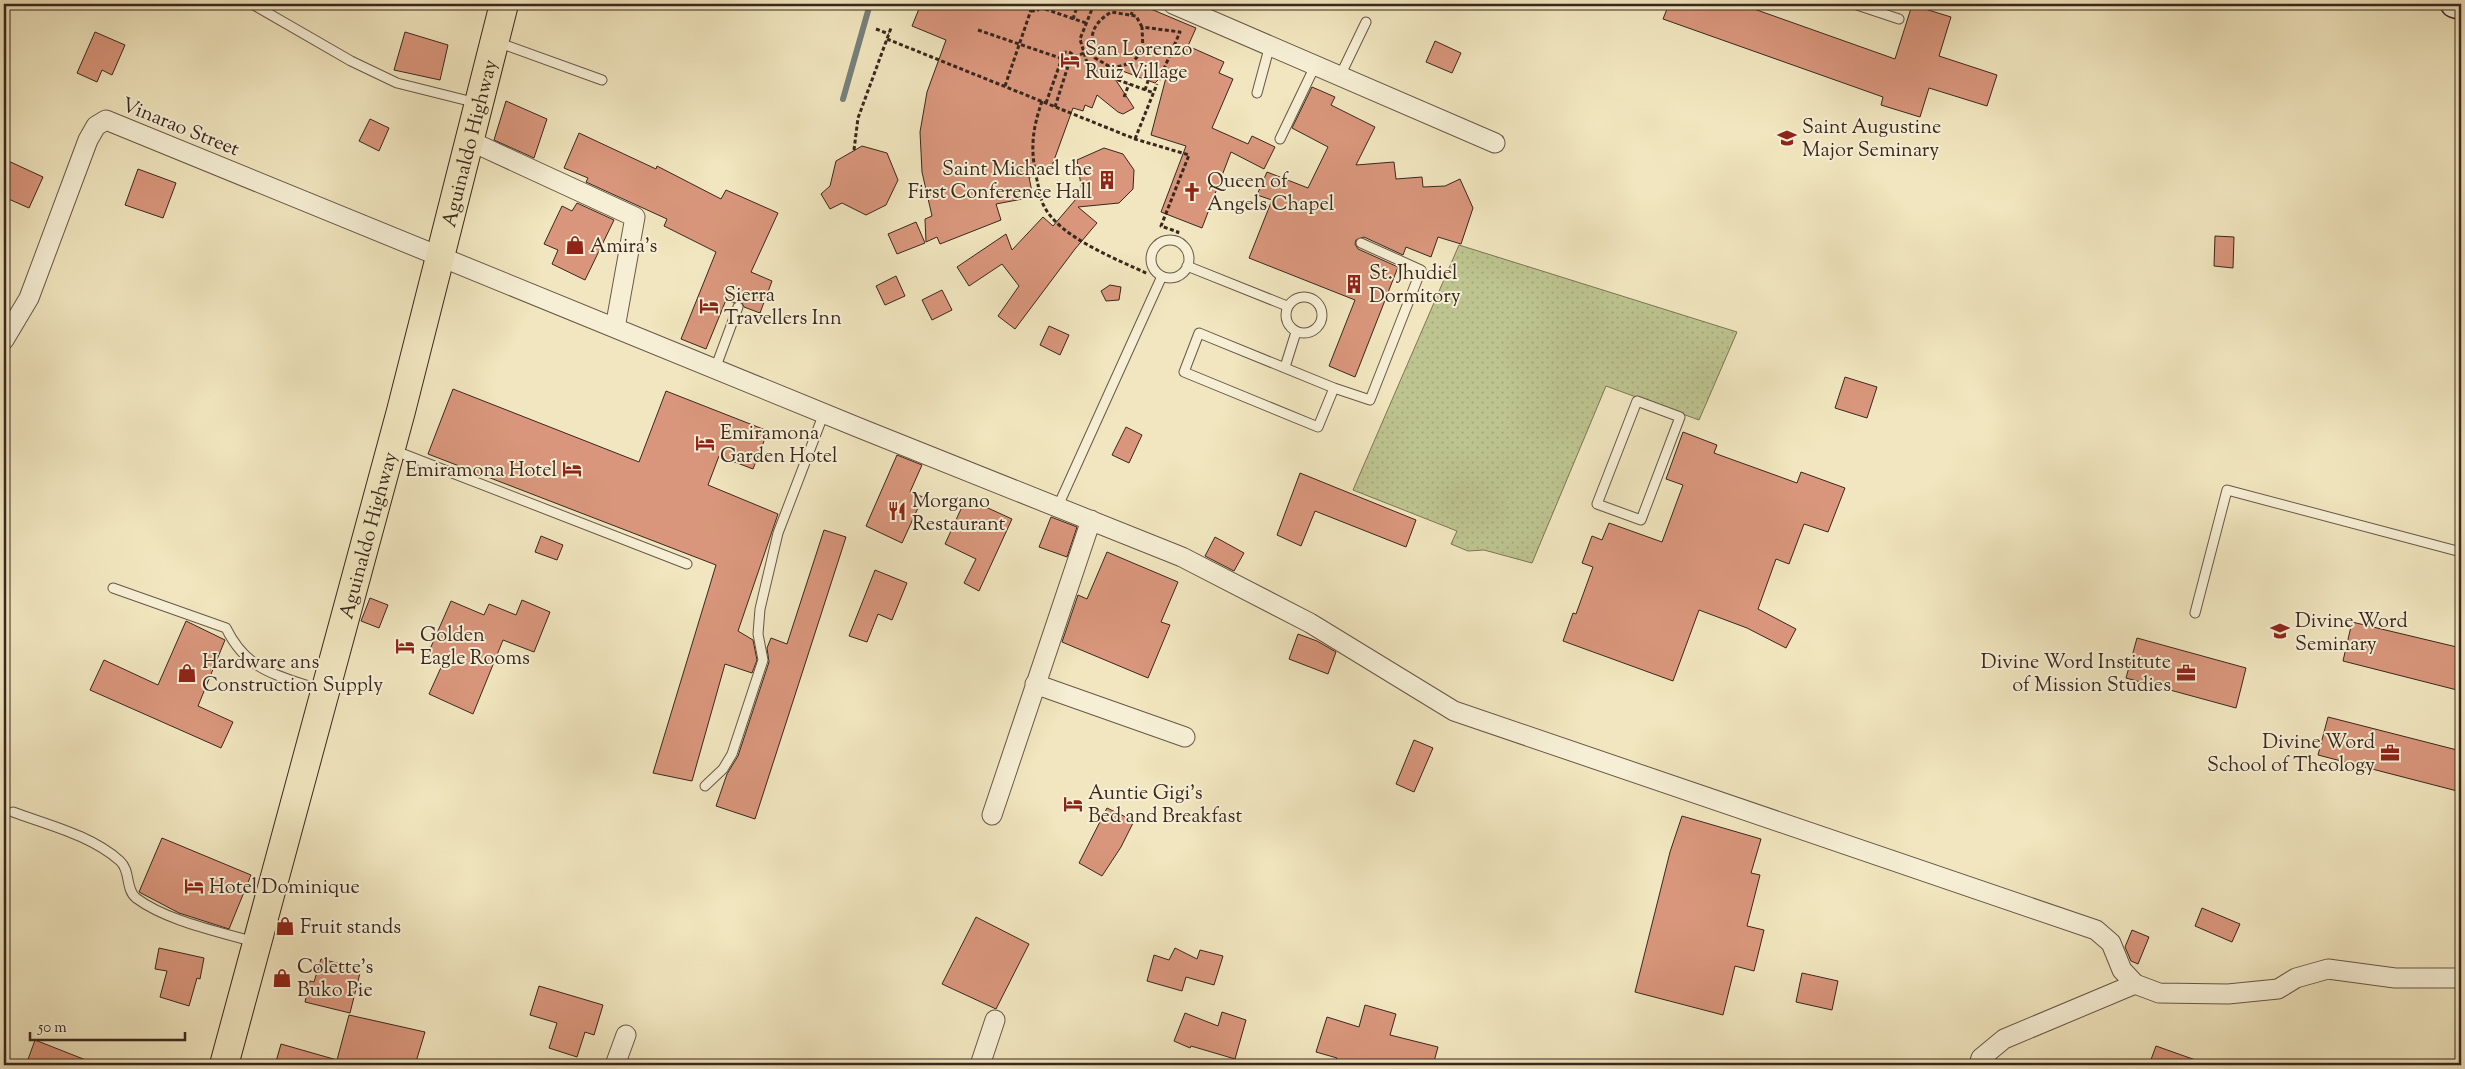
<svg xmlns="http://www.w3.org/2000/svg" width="2465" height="1069" viewBox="0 0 2465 1069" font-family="'Sorts Mill Goudy',serif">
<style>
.park{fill:url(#park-dots);stroke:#7c7656}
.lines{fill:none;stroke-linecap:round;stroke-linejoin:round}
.stream{stroke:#77817d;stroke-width:6}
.building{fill:#d9967c;stroke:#3a271d}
.lane-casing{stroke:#685746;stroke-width:11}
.street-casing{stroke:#685746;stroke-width:21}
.secondary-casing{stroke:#3a271d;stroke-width:29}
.primary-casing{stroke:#3a271d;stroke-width:30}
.path{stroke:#3a271d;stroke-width:3;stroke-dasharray:4 2.5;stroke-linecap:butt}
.lane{stroke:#f6efd5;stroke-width:9}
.street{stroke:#f6efd5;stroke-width:19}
.secondary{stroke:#f6efd5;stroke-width:26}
.primary{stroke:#f1e6bf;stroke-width:28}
.labels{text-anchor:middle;stroke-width:4;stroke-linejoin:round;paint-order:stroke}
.poi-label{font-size:20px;fill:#3a271d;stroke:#f6efd5;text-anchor:start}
.street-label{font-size:20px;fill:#3a271d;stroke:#f6efd5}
</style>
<defs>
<pattern id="park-dots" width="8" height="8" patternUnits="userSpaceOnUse" patternTransform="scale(1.25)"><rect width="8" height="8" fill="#bdc48f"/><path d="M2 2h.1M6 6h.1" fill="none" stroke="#a3a87b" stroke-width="1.8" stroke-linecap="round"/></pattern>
</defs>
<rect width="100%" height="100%" fill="#f1e6bf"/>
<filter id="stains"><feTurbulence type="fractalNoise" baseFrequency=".004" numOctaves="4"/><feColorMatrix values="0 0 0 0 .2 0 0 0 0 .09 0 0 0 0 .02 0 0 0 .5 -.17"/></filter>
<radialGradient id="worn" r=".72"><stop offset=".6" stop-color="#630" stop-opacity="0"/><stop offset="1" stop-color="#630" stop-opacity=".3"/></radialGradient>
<!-- park -->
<path class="park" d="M1459,245L1737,332L1699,420L1606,386L1532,563L1484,550L1468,551L1451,544L1457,531L1353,490Z"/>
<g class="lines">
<!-- stream -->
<path class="stream" d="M843,99L870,4"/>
</g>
<!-- building -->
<path class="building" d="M921,4H1139L1196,28L1188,46L1224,62L1219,73L1233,79L1212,128L1248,144L1252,136L1275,147L1264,169L1231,152L1202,228L1161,212L1186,146L1151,135L1168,70L1155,83L1106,65L1134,108L1123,114L1118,112L1097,95L1092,108L1085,105L1083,111L1073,108L1049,174L1029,177L1033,197L996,204L1001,220L940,244L937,237L926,242L925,219L932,216L922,172L920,132L927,92L946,40L912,26Z
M1669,4H1740L1895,59L1912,5L1951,17L1939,56L1997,75L1987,106L1929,88L1920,117L1881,105L1883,97L1663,19Z
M95,32L125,45L112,75L102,70L97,82L77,73Z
M405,32L448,45L440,80L394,70Z
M1435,41L1461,53L1452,73L1426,62Z
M1312,87L1335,97L1331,105L1375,127L1356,165L1394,162L1396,179L1422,177L1423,187L1445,186L1460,179L1473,208L1461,244L1438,237L1431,257L1406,247L1403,255L1364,237L1356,240L1355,244L1358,249L1398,267L1355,377L1329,366L1355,300L1249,258L1272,200L1257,195L1267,172L1308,188L1328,147L1292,128Z
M506,101L547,119L534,158L494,140Z
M370,119L389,128L379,151L359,141Z
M579,133L656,169L657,166L721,199L726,190L778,213L751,272L772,281L760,313L744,307L741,301L734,303L726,300L706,349L681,339L716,252L664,226L667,219L586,182L588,178L564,168Z
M862,146L887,153L898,180L886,205L866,215L842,203L830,209L821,194L830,186L836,161Z
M1104,148L1123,154L1134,170L1133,189L1119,203L1078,207L1097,223L1075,249L1015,329L998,316L1019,286L1002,264L969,286L957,267L1006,234L1012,250L1043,217L1053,226L1082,192L1077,160Z
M4,159L43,177L29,208L4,197Z
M138,169L176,183L163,218L125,205Z
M577,203L614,220L585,280L552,264L558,250L544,244L562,206L572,211Z
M916,222L925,243L897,254L888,234Z
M2215,236L2234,237L2233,268L2214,266Z
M896,276L905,296L885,305L876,286Z
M1110,285L1121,287L1119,300L1106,301L1101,291Z
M942,290L952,310L932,320L922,300Z
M1049,326L1069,335L1060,355L1040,345Z
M1845,377L1877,387L1867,418L1835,408Z
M453,389L639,462L666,391L768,431L753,469L719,456L708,485L778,514L738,631L753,640L757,660L752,673L725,664L692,781L653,773L716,565L428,454Z
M1126,427L1142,435L1129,463L1112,455Z
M1683,432L1717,445L1714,453L1797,483L1801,472L1845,488L1828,532L1804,524L1789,564L1776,559L1758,609L1796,629L1786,648L1747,628L1699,610L1673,681L1563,641L1573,613L1576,614L1593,567L1582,563L1592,536L1602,540L1609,523L1662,542L1683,485L1666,479Z
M897,455L922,465L910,492L923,497L902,543L866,526Z
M1300,473L1416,520L1406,547L1315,511L1301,546L1277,535Z
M966,498L1012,519L979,591L964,583L976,559L945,544Z
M1051,517L1077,527L1067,557L1039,547Z
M824,530L846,537L755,819L716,806L727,774L738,756L769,662L767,648L771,638L787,644Z
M541,536L563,545L557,560L535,552Z
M1215,537L1244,553L1234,571L1205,556Z
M1107,552L1178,582L1161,622L1170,625L1148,678L1062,642L1078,595L1087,599Z
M875,570L907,583L892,620L878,614L867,642L849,636Z
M370,598L388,605L379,628L361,621Z
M522,600L550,612L534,652L503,640L473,714L429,694L443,663L427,656L451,601L484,615L489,604L516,615Z
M186,621L225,640L198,706L233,722L221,748L90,690L104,660L158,685Z
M2352,622L2461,648V691L2343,661Z
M1298,634L1317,641L1336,652L1328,674L1289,659Z
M2137,638L2246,668L2236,708L2126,678Z
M2328,717L2461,751V792L2318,755Z
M1414,740L1433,748L1414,792L1396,784Z
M1107,808L1134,821L1121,847L1102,876L1079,863Z
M1682,816L1761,839L1751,873L1760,875L1747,926L1764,930L1754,971L1735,966L1723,1015L1635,992L1670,852Z
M162,838L251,875L229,929L179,913L139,892Z
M2202,908L2240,924L2232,942L2195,926Z
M976,917L1029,944L996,1009L942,984Z
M2132,930L2149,937L2138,964L2131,961L2125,947Z
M159,948L204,958L200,979L197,978L189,1006L160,997L167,971L155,969Z
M1175,948L1197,959L1200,950L1223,956L1214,985L1186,977L1182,991L1147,981L1154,955L1169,960Z
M321,959L361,969L350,1013L305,1002L310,981L314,982Z
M1802,973L1838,981L1832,1010L1796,1002Z
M539,986L603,1005L594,1035L585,1032L577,1057L549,1048L557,1023L530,1015Z
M1365,1005L1396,1014L1390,1035L1438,1047L1433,1065H1335L1337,1058L1316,1052L1327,1017L1359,1027Z
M1222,1012L1246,1020L1235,1059L1191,1046L1190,1048L1174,1041L1185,1013L1218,1026Z
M349,1015L425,1032L415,1065H353L339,1061L338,1065H275L281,1044L337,1060Z
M35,1040L96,1064V1065H26Z
M2156,1046L2204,1063L2203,1065H2149Z"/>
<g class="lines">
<!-- lane casing -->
<g class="lane-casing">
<path id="lane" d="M252,4L351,61L397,83L477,103
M1854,4L1899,19
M497,42L602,80
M1340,76L1366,22
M1257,93L1270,45
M1280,139L1315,66
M1151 259a19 19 0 1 1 38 0a19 19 0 1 1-38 0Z
M1187,266L1287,306
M1286 315a18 18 0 1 1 36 0a18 18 0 1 1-36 0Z
M1285,367L1296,332
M715,369L738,307
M1334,388L1318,427L1184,372L1199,333L1334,388L1370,400L1421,270L1361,243
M1637,401L1680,417L1641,520L1597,504Z
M393,450L687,564
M1058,506L1162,276
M113,588L226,628C248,673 279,675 323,691
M2195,613L2227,490L2461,552
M705,786L723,769L732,754L763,660L758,634L760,609L778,533L824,413
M13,812C48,825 91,835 120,861C131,871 125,889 136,898C167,921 217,931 254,942"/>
</g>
<!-- street casing -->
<g class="street-casing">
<path id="street" d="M1173,4L1495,143
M468,140L635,217L615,328
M4,340L29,298L88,140L96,126L106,120L862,429L1182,557L1310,623L1454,711L2096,930L2111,943L2122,970L2135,984L2159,993L2228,994L2278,989L2296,978L2328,969L2395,978H2461
M1035,684L1185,737
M992,815L1091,520
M615,1065L626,1035
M980,1065L995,1020
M1979,1065L1981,1058L2004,1039L2135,984"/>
</g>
<!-- secondary casing -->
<g class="secondary-casing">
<path id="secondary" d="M2454,4L2461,6"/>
</g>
<!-- primary casing -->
<g class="primary-casing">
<g id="primary">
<path id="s1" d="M224,1065L401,411L504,4"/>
</g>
</g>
<!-- path -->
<path class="path" d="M1029,4L1030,9L1033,11L1038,10L1039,4
M1094,4L1080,39L1087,63L1110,77L1154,93
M1129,4L1135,6L1131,15
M1039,7L1086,23
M1073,19L1076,10
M1142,27L1136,16L1111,12C1091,25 1089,36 1095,58L1112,68L1132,63L1143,50L1142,27L1180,32L1159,80
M876,29L889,34
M978,30L1060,58
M887,39L1135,139L1189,155L1161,226L1178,232L1174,241
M1060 59a7 7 0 1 1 14 0a7 7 0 1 1-14 0Z
M1074,57L1084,53
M1005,86L1031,10
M1145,90L1148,81
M1124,97L1129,84
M1042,101C1032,131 1030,149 1037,180C1039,188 1040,199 1044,206C1060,238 1117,259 1148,274
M1046,103L1061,61
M1055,107L1068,66
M1135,139L1157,84
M854,150L858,118L891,28"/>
<!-- lane -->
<use href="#lane" class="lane"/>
<!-- street -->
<use href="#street" class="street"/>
<!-- secondary -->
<use href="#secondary" class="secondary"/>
<!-- primary -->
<use href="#primary" class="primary"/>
</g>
<!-- icons -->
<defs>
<g id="hotel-bare" transform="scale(1.5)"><path d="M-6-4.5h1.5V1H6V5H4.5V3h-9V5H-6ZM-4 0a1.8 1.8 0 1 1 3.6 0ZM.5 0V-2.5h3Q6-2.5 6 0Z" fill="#8f2418" stroke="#f6efd5" stroke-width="2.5" paint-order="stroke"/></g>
<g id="university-bare" transform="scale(1.5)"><path d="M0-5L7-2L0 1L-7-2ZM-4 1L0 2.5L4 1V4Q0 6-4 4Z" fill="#8f2418" stroke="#f6efd5" stroke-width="2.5" paint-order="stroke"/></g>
<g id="building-bare" transform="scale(1.5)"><path d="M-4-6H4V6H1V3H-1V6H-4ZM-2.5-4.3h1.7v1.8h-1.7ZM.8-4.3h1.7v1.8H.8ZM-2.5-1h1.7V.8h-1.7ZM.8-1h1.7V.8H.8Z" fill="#8f2418" stroke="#f6efd5" stroke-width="2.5" paint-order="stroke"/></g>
<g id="church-bare" transform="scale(1.5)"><path d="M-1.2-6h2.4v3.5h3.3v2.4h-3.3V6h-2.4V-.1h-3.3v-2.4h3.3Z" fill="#8f2418" stroke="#f6efd5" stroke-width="2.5" paint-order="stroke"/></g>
<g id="shop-bare" transform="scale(1.5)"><path d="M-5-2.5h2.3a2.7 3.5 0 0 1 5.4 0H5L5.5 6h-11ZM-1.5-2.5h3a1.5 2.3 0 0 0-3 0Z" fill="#8f2418" stroke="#f6efd5" stroke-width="2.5" paint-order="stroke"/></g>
<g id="restaurant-bare" transform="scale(1.5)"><path d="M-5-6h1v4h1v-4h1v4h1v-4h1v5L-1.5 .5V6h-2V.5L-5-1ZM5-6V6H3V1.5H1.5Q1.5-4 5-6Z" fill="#8f2418" stroke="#f6efd5" stroke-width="2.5" paint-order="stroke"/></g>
<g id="office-bare" transform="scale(1.5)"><path d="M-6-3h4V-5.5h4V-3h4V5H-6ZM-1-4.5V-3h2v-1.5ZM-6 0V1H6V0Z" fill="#8f2418" stroke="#f6efd5" stroke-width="2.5" paint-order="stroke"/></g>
</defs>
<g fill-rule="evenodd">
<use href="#hotel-bare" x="1070" y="60"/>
<use href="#university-bare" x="1787" y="138"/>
<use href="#building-bare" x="1107" y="180"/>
<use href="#church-bare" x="1192" y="192"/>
<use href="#shop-bare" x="575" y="245"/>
<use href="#building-bare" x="1354" y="284"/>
<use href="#hotel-bare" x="709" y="306"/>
<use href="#hotel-bare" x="705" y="443"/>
<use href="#hotel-bare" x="572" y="469"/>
<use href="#restaurant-bare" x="897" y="511"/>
<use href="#university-bare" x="2280" y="631"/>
<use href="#hotel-bare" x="405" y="646"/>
<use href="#shop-bare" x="187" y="673"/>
<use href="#office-bare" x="2186" y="673"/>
<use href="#office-bare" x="2390" y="753"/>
<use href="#hotel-bare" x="1073" y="804"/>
<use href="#hotel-bare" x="194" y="886"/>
<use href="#shop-bare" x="285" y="926"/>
<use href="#shop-bare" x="282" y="978"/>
</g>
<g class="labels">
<!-- poi labels -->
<g class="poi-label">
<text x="1085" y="55">San Lorenzo<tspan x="1085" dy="23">Ruiz Village</tspan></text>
<text x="1802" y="133">Saint Augustine<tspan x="1802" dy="23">Major Seminary</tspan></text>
<text x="1092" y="175" text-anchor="end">Saint Michael the<tspan x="1092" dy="23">First Conference Hall</tspan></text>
<text x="1207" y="187">Queen of<tspan x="1207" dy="23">Angels Chapel</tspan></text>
<text x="590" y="252">Amira’s</text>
<text x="1369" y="279">St. Jhudiel<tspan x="1369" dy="23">Dormitory</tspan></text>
<text x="724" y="301">Sierra<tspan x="724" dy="23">Travellers Inn</tspan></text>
<text x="720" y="439">Emiramona<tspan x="720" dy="23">Garden Hotel</tspan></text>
<text x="557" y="476" text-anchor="end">Emiramona Hotel</text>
<text x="912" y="507">Morgano<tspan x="912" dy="23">Restaurant</tspan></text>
<text x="2295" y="627">Divine Word<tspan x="2295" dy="23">Seminary</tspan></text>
<text x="420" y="641">Golden<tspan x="420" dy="23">Eagle Rooms</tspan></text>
<text x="202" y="668">Hardware ans<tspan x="202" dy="23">Construction Supply</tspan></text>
<text x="2171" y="668" text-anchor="end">Divine Word Institute<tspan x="2171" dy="23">of Mission Studies</tspan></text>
<text x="2375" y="748" text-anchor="end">Divine Word<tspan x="2375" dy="23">School of Theology</tspan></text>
<text x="1088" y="799">Auntie Gigi's<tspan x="1088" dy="23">Bed and Breakfast</tspan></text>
<text x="209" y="893">Hotel Dominique</text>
<text x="300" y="933">Fruit stands</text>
<text x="297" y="973">Colette's<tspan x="297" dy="23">Buko Pie</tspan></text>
</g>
<!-- street labels -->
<g class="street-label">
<text transform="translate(181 126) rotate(22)" y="7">Vinarao Street</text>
<text dy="7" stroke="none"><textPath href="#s1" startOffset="954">Aguinaldo Highway</textPath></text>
<text dy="7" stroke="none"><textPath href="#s1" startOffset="549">Aguinaldo Highway</textPath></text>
</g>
</g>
<!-- margin -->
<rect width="2465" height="1069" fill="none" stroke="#f1e6bf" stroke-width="20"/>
<rect x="5" y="5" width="2455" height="1059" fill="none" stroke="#3a271d" stroke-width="2.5"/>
<rect x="10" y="10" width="2445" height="1049" fill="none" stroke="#3a271d"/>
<!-- scale -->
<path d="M30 1032v8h155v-8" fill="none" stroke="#3a271d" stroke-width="2.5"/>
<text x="38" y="1032" font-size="15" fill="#3a271d" stroke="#f6efd5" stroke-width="4" paint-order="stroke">50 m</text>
<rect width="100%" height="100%" filter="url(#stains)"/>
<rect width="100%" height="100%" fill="url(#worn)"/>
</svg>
